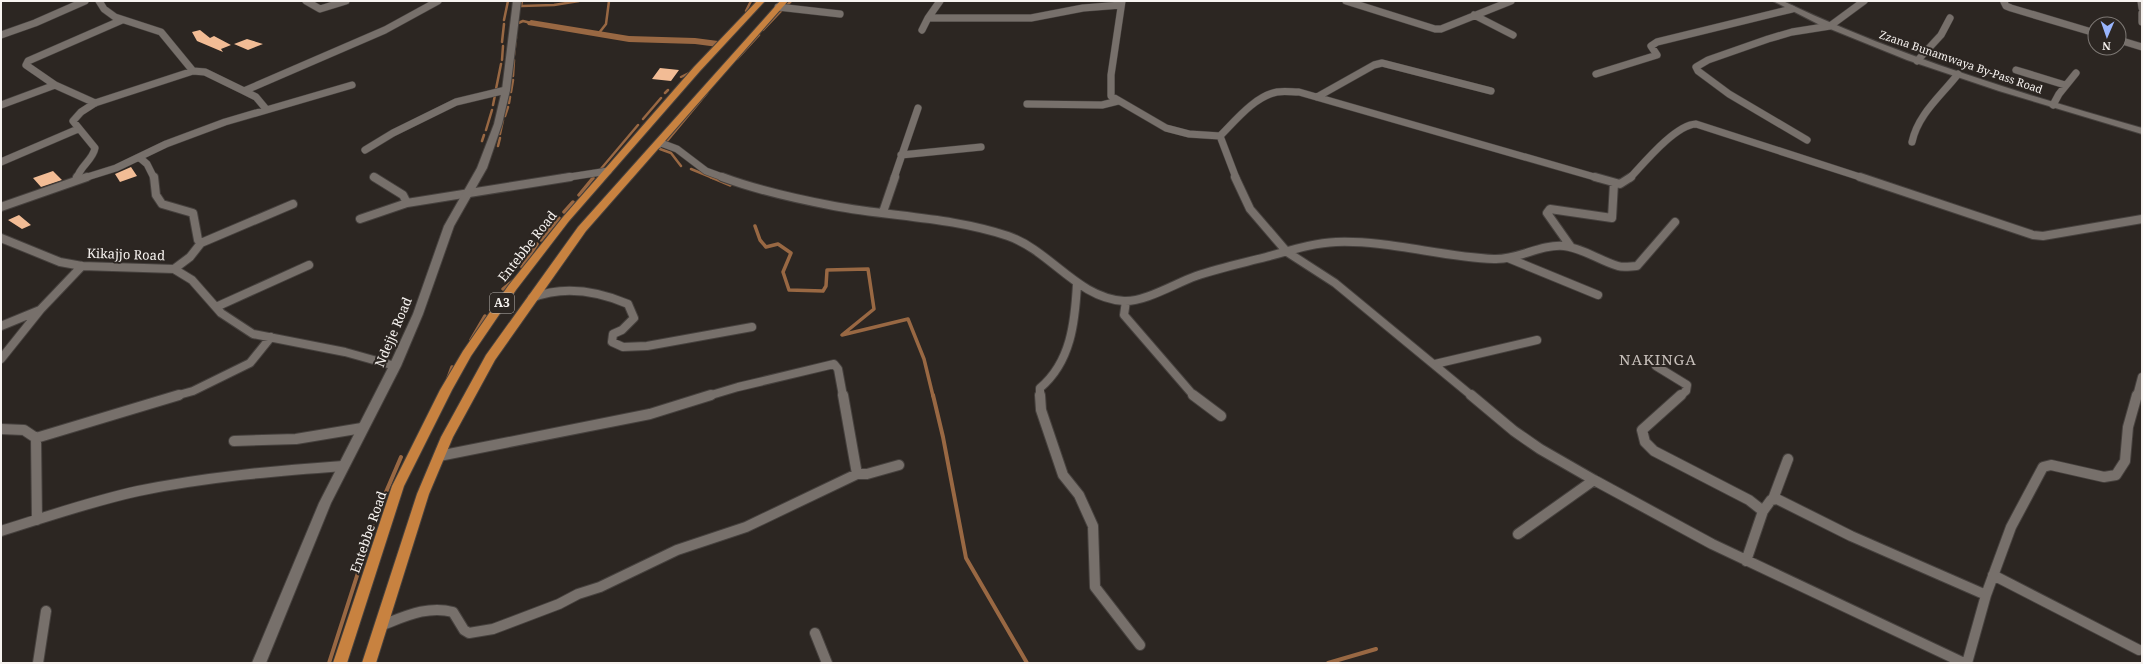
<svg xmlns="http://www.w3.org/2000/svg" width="2143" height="664" viewBox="0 0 2143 664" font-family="'Noto Serif',serif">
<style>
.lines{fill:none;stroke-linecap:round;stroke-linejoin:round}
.stream-far2{stroke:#996843;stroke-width:2.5}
.stream-far1{stroke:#996843;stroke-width:3.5}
.stream{stroke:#996843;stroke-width:4}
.canal{fill:#996843;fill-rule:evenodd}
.building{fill:#f2bc95}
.minor-far2-casing{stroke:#46413e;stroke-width:8}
.minor-far1-casing{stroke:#46413e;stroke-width:10}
.minor-casing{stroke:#46413e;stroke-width:12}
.tertiary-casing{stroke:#46413e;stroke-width:2}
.primary-casing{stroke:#46413e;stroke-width:2}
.minor-far2{stroke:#77706b;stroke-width:7}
.minor-far1{stroke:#77706b;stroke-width:8}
.minor{stroke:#77706b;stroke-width:10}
.tertiary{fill:#77706b;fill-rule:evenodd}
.primary{fill:#c88240;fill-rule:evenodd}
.labels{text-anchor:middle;stroke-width:4;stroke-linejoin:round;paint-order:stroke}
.far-street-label{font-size:11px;fill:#f7f3f0;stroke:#2c2622}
.shield{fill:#2c2622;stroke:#bab6b2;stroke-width:1}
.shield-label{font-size:12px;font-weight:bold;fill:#f7f3f0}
.street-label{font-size:13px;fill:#f7f3f0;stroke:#2c2622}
.quarter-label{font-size:15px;letter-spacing:1px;fill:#c8c0bb;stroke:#2c2622}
</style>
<rect width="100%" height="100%" fill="#2c2622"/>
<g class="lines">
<!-- stream-far2 -->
<path class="stream-far2" d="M522,1L521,6L554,5L579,1
M788,4L791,1
M746,11L751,1
M504,20L508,1
M516,24L523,21L531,23
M763,30L783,9
M599,33L606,24L609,1
M502,42L504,24
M514,55L516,37
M737,59L759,35
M502,60L503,46
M513,76L514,60
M681,77L689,73
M496,89L501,64
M511,92L513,80
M665,93L668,90
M509,103L510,97
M493,105L495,95
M505,116L508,107
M643,119L661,98
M486,130L492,110
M500,134L503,120
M482,141L484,135
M667,141L707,93
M498,146L500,138
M660,149L671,153L681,166
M691,169L713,178
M600,170L638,125"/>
<!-- stream-far1 -->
<path class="stream-far1" d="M711,177L730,185
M579,195L593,178
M564,212L573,202
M755,226L760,240L766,247L778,244L791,253L783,272L789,290L823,291L826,286L827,270L868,269L874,309L842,335L908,319L924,359L933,396
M541,240L559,218
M522,267L537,244
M503,289L514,280
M491,311L498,295
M471,340L485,316
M448,378L452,367"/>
<!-- stream -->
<path class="stream" d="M933,395L943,437L966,558L1027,663
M374,520L401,457
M329,663L373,526
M1328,663L1376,649"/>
<!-- canal -->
<path class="canal" d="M531,20L629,36L695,38L718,41L722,44L718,47L695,44L629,42L528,25L527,23Z"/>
</g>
<!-- building -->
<path class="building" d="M200,30L210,38L214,36L231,45L221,49L223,52L197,41L192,32Z
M247,39L263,44L248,50L234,44Z
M660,68L679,70L671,81L652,79Z
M131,167L137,176L120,182L115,174Z
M53,171L62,180L41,187L33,178Z
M19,215L31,225L22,229L8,220Z"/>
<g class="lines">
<!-- minor-far2 casing -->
<g class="minor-far2-casing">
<path id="minor-far2" d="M99,1L104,9L115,17L161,32L193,71
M306,1L320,9L346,1
M1122,1L1111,75V96L1166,128L1189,134L1220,136
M1346,1L1435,29H1441L1511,1
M2141,1L2142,8
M2004,2L2006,6L2011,8L2095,33
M778,7L840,14
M2142,13V22
M1474,15L1513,35
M928,18L940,1
M922,30L928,18H1031L1083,8L1121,5
M1,35L35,23L85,1
M2119,40L2142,47
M1917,61L1941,35L1950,18
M2016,70L2065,85
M1596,74L1657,55L1651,46L1657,42L1792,9
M55,85L26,65L28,61L122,20
M244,91L256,97L266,109
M1317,97L1374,65L1382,63L1491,91
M1027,104L1102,105L1118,101
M1,105L55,85L95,103
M2053,105L2059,94L2076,73
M1807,140L1729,94L1698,71L1696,67L1708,60L1768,39L1792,32L1830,26L1864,1
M1912,142C1918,114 1941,96 1958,74
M658,145L661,143L677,149L706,171L725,178
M365,150L393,133L456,102L506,90
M901,155L981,147
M140,158L147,164L154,178
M1,162L78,129
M374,177L376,178
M77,178C80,166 93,160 95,148L73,121L81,112L95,103L193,71L205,72L244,91L385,30L438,1
M84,178L116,168L166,144L225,122L352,85
M563,178L608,171
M894,178L918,108
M1236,178L1220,136C1235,121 1255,96 1277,92C1284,91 1292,92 1299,92L1598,178
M1630,178C1644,163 1675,125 1696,124L1863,178"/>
</g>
<!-- minor-far1 casing -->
<g class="minor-far1-casing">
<path id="minor-far1" d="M154,177L156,195L162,204L193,213L198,240L201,243L190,257L174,269
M374,177L403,195L407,203
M722,177C757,190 797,199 834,206C893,217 951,217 1008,236C1051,251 1077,298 1124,301C1145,302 1176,283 1196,276C1219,268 1243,263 1266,257C1289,251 1312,243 1336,242C1389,240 1441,257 1494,259C1518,260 1540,244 1564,246C1583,248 1600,261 1618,266C1624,268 1631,266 1637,266L1675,222
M1235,177L1250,209L1287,252L1335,283L1472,396
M1595,177L1620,184L1631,177
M1860,177L2033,235L2043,236L2142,219
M76,180L77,177
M1,207L87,177
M883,212L895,177
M360,219L407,203L570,177
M1,238L60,262L82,266L174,269L192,280L221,313L253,334L345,352L395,366
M201,243L293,204
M1571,247L1547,213L1550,209L1612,218L1614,183
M1508,258L1598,295
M532,298C564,285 597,291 628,304L634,318L622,330L613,334L612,342L623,347L647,346L752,327
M1126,301L1124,315L1194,396
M216,307L309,265
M1,326L40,310
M1,359L41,309L82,266
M1435,364L1537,340
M1656,366L1687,385L1686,391L1680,396
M175,396L193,391L250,363L271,337
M708,396L738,387L834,364L838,369L843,396
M1040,396V388C1071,362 1075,322 1077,284
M2137,396L2142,377"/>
</g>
<!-- minor casing -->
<g class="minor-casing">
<path id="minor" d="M843,395L857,474
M1040,395L1041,410L1063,475L1079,495L1093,526L1095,587L1140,645
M1193,395L1221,416
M1471,395L1514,431L1540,449L1594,480L1712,544L1964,663
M1681,395L1642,430L1645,442L1654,451L1749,500L1763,511
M1,429L24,430L36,438L37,520
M36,438L179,395
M234,441L296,439L362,428
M439,456L650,414L711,395
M1773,499L1788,459
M1,531C46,517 92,501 138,491C205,477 274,471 343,466
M1518,534L1594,480
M1746,561L1763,511L1771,500L1777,499L1851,536L1986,595
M1993,575L2139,650
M380,626C404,617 427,605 453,612L464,630L469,633L493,629L559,604L578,594L600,587L677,550L746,527L857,474H867L899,465
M815,633L827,663
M38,663L46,611
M1967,663L1986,595L2011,527L2043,467L2051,465L2104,477L2116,475L2125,461L2128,427L2137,395"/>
</g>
<!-- tertiary casing -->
<g class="tertiary-casing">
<path id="tertiary" d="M513,1H521L510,90L502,124L487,168L454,226L423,314L401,366L331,503L266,663H252L319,503L389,366L413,314L444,226L477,168L494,124L502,90Z
M1773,1H1783C1898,56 2019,93 2142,128V134L1999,91L1907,60L1818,24Z"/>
</g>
<!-- primary casing -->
<g class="primary-casing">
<path id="primary" d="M757,1H765L700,71L569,221L516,290L471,356L452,390L404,486L347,663H333L392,486L440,390L463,351L508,286L563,217L694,67Z
M780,1H788L586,231L495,360L453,437L429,494L376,663H362L417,494L441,437L486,355L578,227Z"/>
</g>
<!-- minor-far2 -->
<use href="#minor-far2" class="minor-far2"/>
<!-- minor-far1 -->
<use href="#minor-far1" class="minor-far1"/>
<!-- minor -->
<use href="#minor" class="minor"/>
<!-- tertiary -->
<use href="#tertiary" class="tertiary"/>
<!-- primary -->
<use href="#primary" class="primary"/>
</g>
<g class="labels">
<!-- far-street labels -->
<g class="far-street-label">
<text transform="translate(1961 62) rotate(19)" y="4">Zzana Bunamwaya By-Pass Road</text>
</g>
<!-- shield labels -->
<rect class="shield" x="490" y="293" width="24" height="20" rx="3"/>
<g class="shield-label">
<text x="502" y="307">A3</text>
</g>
<!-- street labels -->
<g class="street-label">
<text transform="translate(527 246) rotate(-52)" y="5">Entebbe Road</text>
<text transform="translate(126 254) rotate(2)" y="5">Kikajjo Road</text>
<text transform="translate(393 332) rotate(-67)" y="5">Ndejje Road</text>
<text transform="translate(368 532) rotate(-71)" y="5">Entebbe Road</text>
</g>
<!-- quarter labels -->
<g class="quarter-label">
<text x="1658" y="365">NAKINGA</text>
</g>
</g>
<!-- border -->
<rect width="2143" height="664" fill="none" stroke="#f7f3f0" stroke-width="4"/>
<!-- north arrow -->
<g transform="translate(2107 36) rotate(182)"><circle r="19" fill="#2c2622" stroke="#7d7874"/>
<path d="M0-3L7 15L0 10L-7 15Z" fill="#99b5fd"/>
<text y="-6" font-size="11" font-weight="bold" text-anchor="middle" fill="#f7f3f0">N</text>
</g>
</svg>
